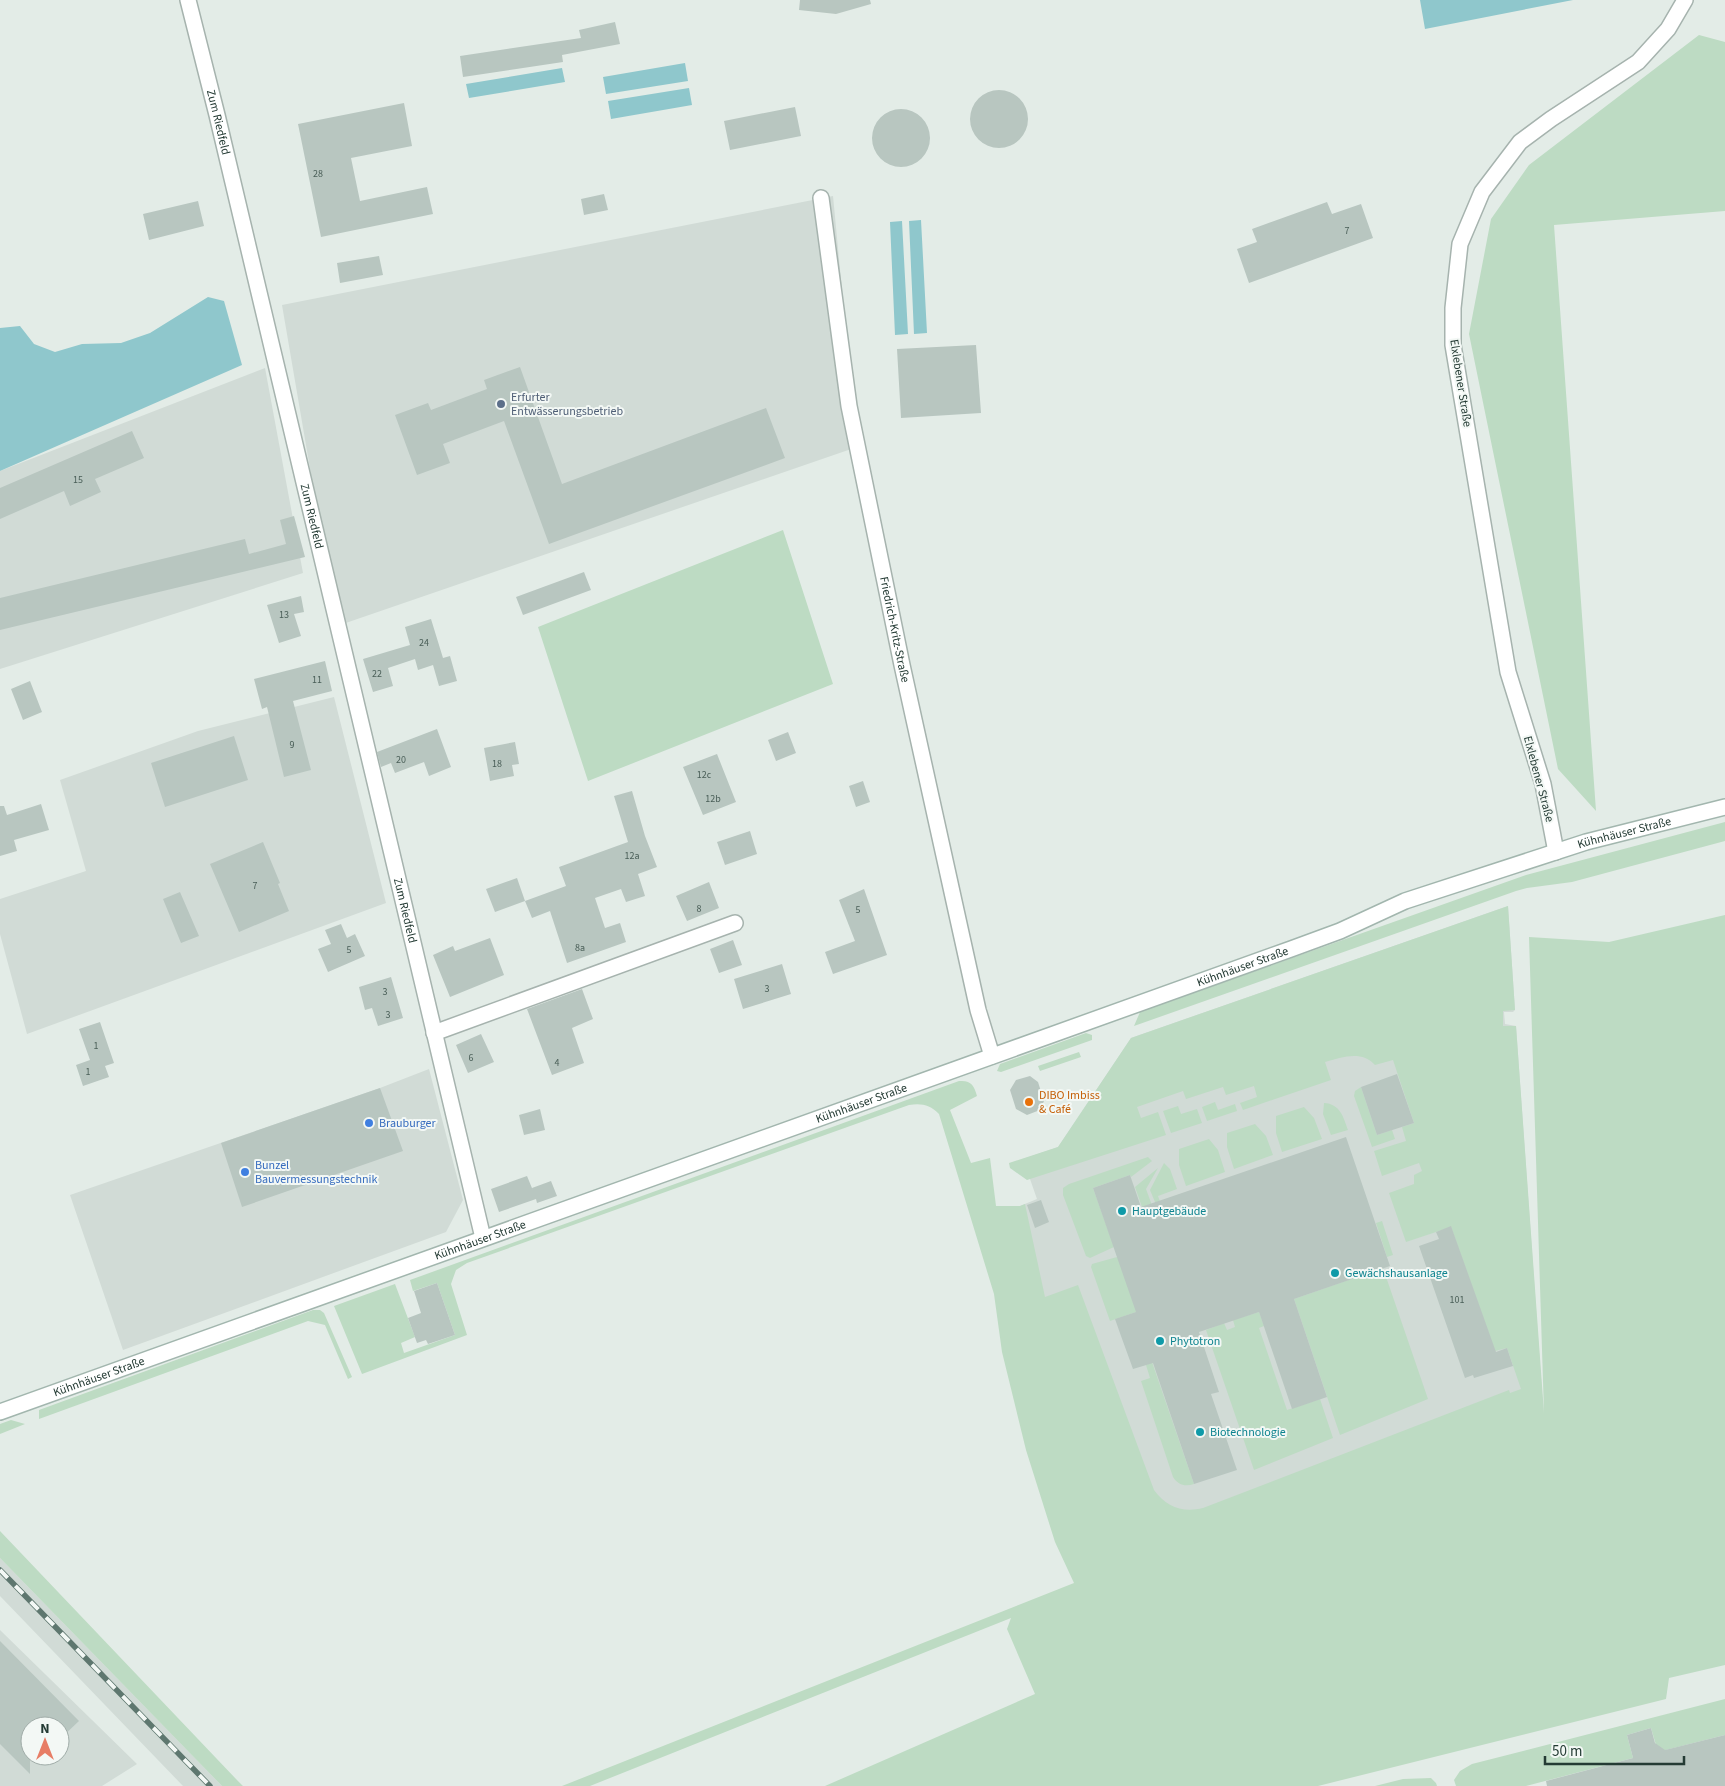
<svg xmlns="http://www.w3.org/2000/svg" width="1725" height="1786" viewBox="0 0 1725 1786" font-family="'Source Sans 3',sans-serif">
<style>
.built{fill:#d1dbd6;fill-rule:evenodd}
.green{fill:#bddbc3}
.water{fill:#8fc7cc}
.building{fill:#b8c6c0}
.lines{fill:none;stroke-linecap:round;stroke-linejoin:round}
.street-casing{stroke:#a6b3ae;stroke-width:18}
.secondary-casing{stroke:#a2b6ae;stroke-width:18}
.street{stroke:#fff;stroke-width:15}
.secondary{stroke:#fff;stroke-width:15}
.rail-casing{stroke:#5e776f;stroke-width:5.5}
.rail{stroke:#f3f8f5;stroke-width:4;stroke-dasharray:11;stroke-linecap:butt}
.service-dot{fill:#5c6f8a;stroke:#f3f8f5;stroke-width:2}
.food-dot{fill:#e8710a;stroke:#f3f8f5;stroke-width:2}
.shop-dot{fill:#3f7fe0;stroke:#f3f8f5;stroke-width:2}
.culture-dot{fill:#0f9aa8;stroke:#f3f8f5;stroke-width:2}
.labels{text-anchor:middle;stroke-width:4;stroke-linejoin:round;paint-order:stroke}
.number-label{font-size:10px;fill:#495e57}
.street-label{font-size:12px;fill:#243b34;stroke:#f3f8f5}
.service-label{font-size:12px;fill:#4e5e75;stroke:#f3f8f5;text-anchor:start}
.food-label{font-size:12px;fill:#c56008;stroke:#f3f8f5;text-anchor:start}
.shop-label{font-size:12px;fill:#366cbe;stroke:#f3f8f5;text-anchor:start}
.culture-label{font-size:12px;fill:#0d838f;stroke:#f3f8f5;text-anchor:start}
</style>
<rect width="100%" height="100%" fill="#e3ece7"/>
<!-- built -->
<path class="built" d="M833,196L857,447L337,626L282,305Z
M265,368L303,573L0,669V471Z
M334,697L386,903L27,1034L0,934V899L86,871L60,780L198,731Z
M1508,906L1515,1010L1513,1012H1504L1505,1024L1516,1026L1545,1435L1103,1562L1020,1206L1037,1199L1023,1159L1058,1147L1131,1038Z
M429,1069L463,1200L446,1232L123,1350L70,1195L380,1088Z
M0,1558L190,1753L222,1786H183L0,1596Z
M0,1630L137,1764L102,1786H0ZM30,1726H60V1756H30Z"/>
<!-- green -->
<path class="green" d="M1699,35L1725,42V211L1554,225L1596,811L1558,769L1469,334L1491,219L1529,165Z
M783,530L833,684L588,781L538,627Z
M1725,822V841L1572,882L1527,888L1516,891L1134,1026L1140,1012L1526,875Z
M1508,906L1515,1010L1503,1011V1026H1516L1544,1413L1529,937L1609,942L1725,915V1665L1669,1678L1666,1699L1318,1786H825L1035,1694L1007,1629L1011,1618L590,1786H562L1074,1583L1055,1542L1026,1450L1002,1352L994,1294L939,1114C930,1105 922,1103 909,1105L467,1263L456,1270L451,1284L467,1335L362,1374L334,1306L395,1284L415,1337L401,1343L404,1353L455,1335L437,1283L413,1291L410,1280L959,1081C971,1080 974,1085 977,1096L950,1110L971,1163L990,1158L996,1206H1020L1025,1204L1045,1297L1078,1285L1154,1490C1166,1507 1183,1513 1203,1508L1509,1390L1510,1393L1521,1389L1507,1348L1495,1351L1451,1227L1406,1242L1389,1193L1414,1184V1175L1422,1171L1419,1163L1382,1176L1374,1151L1406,1141L1402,1127L1414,1123L1393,1060L1375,1065C1362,1050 1342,1057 1325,1062L1331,1080L1243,1110L1240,1103L1257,1097L1254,1086L1226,1095L1223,1087L1186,1099L1183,1091L1137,1107L1141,1118L1158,1112L1166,1135L1027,1180L1010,1168L1009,1163L1058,1147L1131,1038Z
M1086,1033L1092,1035V1040L1001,1072L997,1071L1000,1064Z
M1079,1052L1081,1057L1040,1071L1038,1066Z
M1361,1087L1377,1135L1392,1130L1395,1139L1372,1147L1354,1096L1355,1091Z
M1215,1102L1218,1110L1235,1104L1237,1111L1207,1121L1202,1107Z
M1324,1103C1340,1104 1343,1116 1348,1130L1331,1135L1323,1114Z
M1178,1106L1181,1114L1197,1109L1202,1123L1171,1133L1163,1111Z
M1304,1107L1314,1118L1322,1139L1282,1152L1276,1133V1116Z
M1255,1124L1266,1136L1273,1155L1234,1169L1227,1147V1133Z
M1209,1139L1218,1150L1225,1172L1186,1186L1179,1165V1149Z
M1148,1157L1152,1161L1131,1177L1130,1175L1093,1188L1114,1247L1090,1258L1086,1256L1063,1195V1188L1069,1184Z
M1164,1163L1170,1169L1177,1189L1158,1196L1192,1291L1150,1190Z
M1158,1168L1146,1189L1161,1230L1151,1233L1135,1187Z
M1382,1221L1393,1255L1387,1257L1376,1223Z
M1117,1257L1183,1296L1110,1321L1091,1267L1092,1264Z
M1383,1268L1428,1399L1340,1435L1294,1299Z
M313,1310H320L324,1313L352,1377L348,1379L325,1325L308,1321L39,1419V1410Z
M1259,1312L1264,1326L1259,1328L1287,1410L1320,1399L1333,1438L1254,1470L1206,1330L1224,1323L1227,1330L1235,1327L1233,1320Z
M1152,1362L1194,1484C1185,1487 1178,1485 1173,1477L1141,1381L1150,1378L1146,1365Z
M11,1420L25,1424L0,1434V1424Z
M0,1531L236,1779L243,1786H222L0,1558Z
M1725,1699V1735L1658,1752L1651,1728L1627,1735L1633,1758L1526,1786H1456L1454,1780L1460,1771L1472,1764Z
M1431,1778L1436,1783L1437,1786H1375L1403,1779Z"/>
<!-- water -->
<path class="water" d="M1420,0H1573L1425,29Z
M685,63L688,81L606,94L603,77Z
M562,68L565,82L469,98L466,84Z
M689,88L692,105L611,119L608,101Z
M921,220L927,333L914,334L909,221Z
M902,221L908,334L895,335L890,222Z
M208,297L224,301L242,365L0,471V328L20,326L34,344L55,352L82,344L121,343L150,333Z"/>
<!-- building -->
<path class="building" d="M800,0H870L871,4L836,14L799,10Z
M615,22L620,44L562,55L563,62L463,77L460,56L581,38L579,30Z
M970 119a29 29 0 1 1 58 0a29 29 0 1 1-58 0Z
M404,103L412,146L351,158L360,201L427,187L433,214L321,237L298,124Z
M795,107L801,136L730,150L724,121Z
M872 138a29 29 0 1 1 58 0a29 29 0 1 1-58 0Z
M604,194L608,210L584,215L581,199Z
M198,201L204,226L149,240L143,214Z
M1327,202L1332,214L1361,204L1373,238L1249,283L1237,249L1257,242L1252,229Z
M379,256L383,275L340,283L337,263Z
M976,345L981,413L901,418L897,349Z
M520,367L562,484L766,408L785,458L549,544L504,421L443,444L450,463L417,475L395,415L428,403L431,410L487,389L484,380Z
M132,431L144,458L95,479L101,492L70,506L64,491L0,519V488Z
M294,516L305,557L0,630V598L245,539L249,554L286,544L280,520Z
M584,572L591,590L523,615L516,597Z
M301,596L304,612L294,614L301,636L279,643L267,605Z
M431,619L443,658L450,656L457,681L439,686L433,665L418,670L415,659L388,668L393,686L373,692L363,659L410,645L405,627Z
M325,661L332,691L293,701L311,770L284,777L267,707L262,709L254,679Z
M30,681L42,712L23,720L11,689Z
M437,729L451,767L429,776L424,762L395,773L391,763L381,767L377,752Z
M788,732L796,753L776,761L768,740Z
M234,736L248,780L165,807L151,763Z
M515,742L519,764L512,765L514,776L490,781L484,748Z
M717,754L736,802L703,815L683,767Z
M863,781L870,802L856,807L849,786Z
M632,791L645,836L657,867L638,874L645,896L626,902L621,889L595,898L605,928L620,923L626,942L567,963L550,911L532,918L525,901L566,886L559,867L628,842L614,796Z
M41,804L49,830L14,840L17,851L0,856V806H4L7,815Z
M750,831L757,854L725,865L717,842Z
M263,842L280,883L278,884L289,911L239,932L210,864Z
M517,878L525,901L495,912L486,889Z
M709,882L719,908L687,921L676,896Z
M864,889L887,955L833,974L825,952L855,941L839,900Z
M180,892L199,936L181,943L163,899Z
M341,924L347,938L355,934L365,956L328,972L318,949L331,944L325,930Z
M490,938L504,975L450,997L433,955L453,946L455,951Z
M733,940L742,965L719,973L710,949Z
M782,964L791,994L743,1009L734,979Z
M391,977L403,1018L378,1026L372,1008L365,1010L359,987Z
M582,989L593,1019L572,1028L584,1063L552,1075L527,1009Z
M100,1022L114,1063L105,1066L109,1077L83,1086L76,1065L90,1060L79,1029Z
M481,1034L494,1062L468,1073L456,1045Z
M1397,1074L1414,1123L1377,1135L1361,1087Z
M1030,1076L1038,1082L1044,1101L1040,1110L1027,1115L1016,1109L1010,1090L1016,1080Z
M380,1088L403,1151L242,1207L221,1143Z
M540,1109L545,1130L524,1135L519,1115Z
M1346,1137L1390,1266L1294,1299L1327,1397L1292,1409L1259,1312L1199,1332L1219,1392L1211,1394L1237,1470L1194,1484L1153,1363L1133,1369L1121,1336L1115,1319L1136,1312L1093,1188L1130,1175L1141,1207Z
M527,1176L534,1193L532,1188L551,1181L557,1196L537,1203L536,1199L499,1212L491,1189Z
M1041,1200L1049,1222L1035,1228L1027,1205Z
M1451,1226L1496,1352L1507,1348L1513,1366L1474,1378L1473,1375L1465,1378L1419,1246L1439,1239L1436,1232Z
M437,1283L455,1335L428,1344L426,1340L417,1343L408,1318L421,1313L414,1291Z
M0,1641L79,1721L60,1739V1726H30V1774L0,1744Z
M1651,1728L1655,1743L1665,1750L1725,1735V1786H1547L1546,1781L1633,1758L1627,1735Z"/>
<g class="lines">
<!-- street casing -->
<g class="street-casing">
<g id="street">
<path id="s1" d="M188,0L217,115L483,1238"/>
<path id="s2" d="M821,198L849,406L902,665L978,1010L992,1056"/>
<path d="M1556,852L1543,784L1508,672L1453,345V308L1460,244L1482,192L1520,142L1551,119L1638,62L1668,29L1685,0"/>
<path d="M434,1033L735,923"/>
</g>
</g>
<!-- secondary casing -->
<g class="secondary-casing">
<g id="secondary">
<path id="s3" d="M0,1412L1291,949L1340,931L1405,901L1586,842L1725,807"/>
</g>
</g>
<!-- street -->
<use href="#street" class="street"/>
<!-- secondary -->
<use href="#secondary" class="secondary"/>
<!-- rail casing -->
<g class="rail-casing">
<path id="rail" d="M0,1570L210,1786"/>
</g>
<!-- rail -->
<use href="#rail" class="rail"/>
</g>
<!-- markers -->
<circle class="service-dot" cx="501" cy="404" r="5"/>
<circle class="food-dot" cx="1029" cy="1102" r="5"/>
<g class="shop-dot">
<circle cx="369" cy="1123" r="5"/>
<circle cx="245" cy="1172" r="5"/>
</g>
<g class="culture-dot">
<circle cx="1122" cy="1211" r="5"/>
<circle cx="1335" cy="1273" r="5"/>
<circle cx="1160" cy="1341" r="5"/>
<circle cx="1200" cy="1432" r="5"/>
</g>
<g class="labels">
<!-- number labels -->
<g class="number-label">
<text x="318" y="177">28</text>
<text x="1347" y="234">7</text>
<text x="78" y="483">15</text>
<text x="284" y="618">13</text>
<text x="424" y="646">24</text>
<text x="377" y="677">22</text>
<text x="317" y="683">11</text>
<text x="292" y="748">9</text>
<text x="401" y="763">20</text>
<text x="497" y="767">18</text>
<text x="704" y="778">12c</text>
<text x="713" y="802">12b</text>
<text x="632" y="859">12a</text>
<text x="255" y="889">7</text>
<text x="699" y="912">8</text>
<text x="858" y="913">5</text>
<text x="580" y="951">8a</text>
<text x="349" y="953">5</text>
<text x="767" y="992">3</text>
<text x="385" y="995">3</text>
<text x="388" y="1018">3</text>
<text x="96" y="1049">1</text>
<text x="471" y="1061">6</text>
<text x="557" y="1066">4</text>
<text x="88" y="1075">1</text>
<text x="1457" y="1303">101</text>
</g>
<!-- street labels -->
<g class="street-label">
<text dy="4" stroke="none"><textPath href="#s1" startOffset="126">Zum Riedfeld</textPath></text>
<text transform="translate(1461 383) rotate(81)" y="4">Elxlebener Straße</text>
<text dy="4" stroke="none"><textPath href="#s1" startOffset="531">Zum Riedfeld</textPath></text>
<text dy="4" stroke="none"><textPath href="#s2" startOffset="438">Friedrich-Kritz-Straße</textPath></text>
<text transform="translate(1539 779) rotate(75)" y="4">Elxlebener Straße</text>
<text dy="4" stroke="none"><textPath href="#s3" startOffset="1725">Kühnhäuser Straße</textPath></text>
<text dy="4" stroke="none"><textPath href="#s1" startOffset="936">Zum Riedfeld</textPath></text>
<text dy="4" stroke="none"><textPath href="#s3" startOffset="1320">Kühnhäuser Straße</textPath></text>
<text dy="4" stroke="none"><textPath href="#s3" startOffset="915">Kühnhäuser Straße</textPath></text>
<text dy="4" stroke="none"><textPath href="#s3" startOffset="510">Kühnhäuser Straße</textPath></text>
<text dy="4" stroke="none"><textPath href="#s3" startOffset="105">Kühnhäuser Straße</textPath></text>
</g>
<!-- service labels -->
<g class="service-label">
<text x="511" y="401">Erfurter<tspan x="511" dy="14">Entwässerungsbetrieb</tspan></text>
</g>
<!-- food labels -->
<g class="food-label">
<text x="1039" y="1099">DIBO Imbiss<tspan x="1039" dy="14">&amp; Café</tspan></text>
</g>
<!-- shop labels -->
<g class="shop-label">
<text x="379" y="1127">Brauburger</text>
<text x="255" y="1169">Bunzel<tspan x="255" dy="14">Bauvermessungstechnik</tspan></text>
</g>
<!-- culture labels -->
<g class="culture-label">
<text x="1132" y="1215">Hauptgebäude</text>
<text x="1345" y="1277">Gewächshausanlage</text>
<text x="1170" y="1345">Phytotron</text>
<text x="1210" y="1436">Biotechnologie</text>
</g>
</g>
<!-- north arrow -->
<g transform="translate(45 1741)"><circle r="24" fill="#f3f8f5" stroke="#a0aca8"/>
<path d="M0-4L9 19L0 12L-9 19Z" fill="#e77d65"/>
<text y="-8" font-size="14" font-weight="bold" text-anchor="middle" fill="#243b34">N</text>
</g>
<!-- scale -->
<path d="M1545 1756v8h139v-8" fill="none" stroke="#243b34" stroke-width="2.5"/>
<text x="1552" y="1756" font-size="15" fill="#243b34" stroke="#f3f8f5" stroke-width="4" paint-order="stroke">50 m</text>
</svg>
